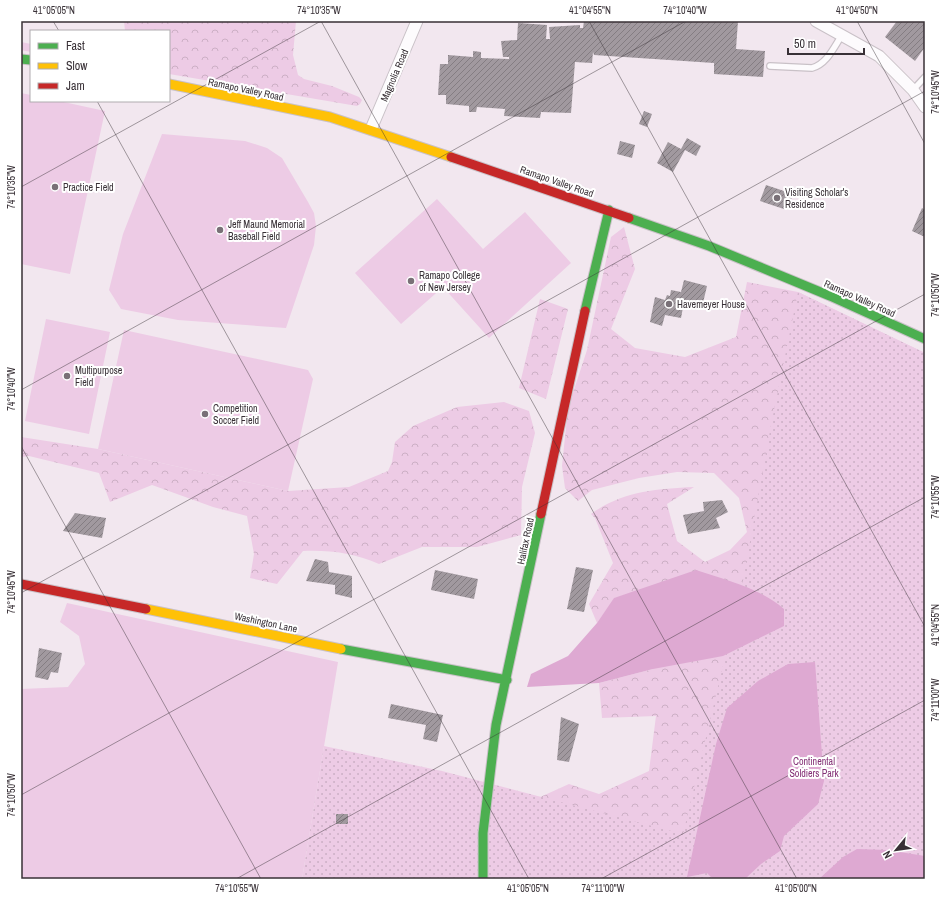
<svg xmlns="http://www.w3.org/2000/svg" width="946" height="900" viewBox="0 0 946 900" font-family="'Archivo Narrow',sans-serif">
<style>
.green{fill:#edcbe5}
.forest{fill:url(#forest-crowns)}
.park{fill:url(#park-dots)}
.water{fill:#dea9d2}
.building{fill:url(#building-hatch)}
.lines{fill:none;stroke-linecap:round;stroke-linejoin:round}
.lane-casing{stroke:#c9c1c7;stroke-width:8}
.street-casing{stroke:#c9c1c7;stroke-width:13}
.fast-casing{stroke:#c9c1c7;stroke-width:11}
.slow-casing{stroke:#c9c1c7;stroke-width:11}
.jam-casing{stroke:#c9c1c7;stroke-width:11}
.lane{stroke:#fdfbfd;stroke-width:5.5}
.street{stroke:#fdfbfd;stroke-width:11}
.fast{stroke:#4caf50;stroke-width:9}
.slow{stroke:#ffc107;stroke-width:9}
.jam{stroke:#c62828;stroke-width:9}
.ticks{fill:none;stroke:#383036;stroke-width:1;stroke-opacity:0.45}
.poi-dot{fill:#797077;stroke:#fff;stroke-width:1.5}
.labels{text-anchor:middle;stroke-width:4;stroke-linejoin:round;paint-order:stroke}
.street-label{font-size:10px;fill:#383036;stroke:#fff}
.poi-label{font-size:10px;fill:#383036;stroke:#fff;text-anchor:start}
.park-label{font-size:10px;fill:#843076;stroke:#fff}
.neatline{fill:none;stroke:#383036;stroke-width:1.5}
.ticks-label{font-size:10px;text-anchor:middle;fill:#383036}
</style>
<defs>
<pattern id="forest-crowns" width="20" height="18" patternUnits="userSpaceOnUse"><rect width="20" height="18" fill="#edcbe5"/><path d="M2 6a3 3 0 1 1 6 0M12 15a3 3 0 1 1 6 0" fill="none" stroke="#ccafc5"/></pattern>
<pattern id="park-dots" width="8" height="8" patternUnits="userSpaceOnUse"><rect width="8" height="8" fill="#edcbe5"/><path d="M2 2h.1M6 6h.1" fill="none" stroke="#ccafc5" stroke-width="1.8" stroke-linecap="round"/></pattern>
<pattern id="building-hatch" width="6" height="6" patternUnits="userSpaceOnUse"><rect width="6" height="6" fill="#a1999f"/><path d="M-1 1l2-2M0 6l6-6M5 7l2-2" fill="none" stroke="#847d82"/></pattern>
</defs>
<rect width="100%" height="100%" fill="#f2e7ef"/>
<!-- green -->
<path class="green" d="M21,93L31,95V101H59L105,111L70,274L21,264Z
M162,134L245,141L267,148L282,158L308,202L314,213L316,226L314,245L286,328L178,320L121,309L109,290L123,234Z
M437,199L483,249L525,212L571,263L489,338L443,287L401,324L355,273Z
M46,319L110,332L89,434L25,421Z
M124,330L308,370L313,379L288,491L98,449Z
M67,603L338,662L302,879H21V689L68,687L85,664L79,636L60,622Z"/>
<!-- forest -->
<path class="forest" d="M124,21H296L293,55L298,75L304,79L332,86L359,97L362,100L360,104L357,106L169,74V31H125Z
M21,42L31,44V52L21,50Z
M624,227L635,269L611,329L635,348L685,357L736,337L747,282L798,292L925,353L687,877L492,879L527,803L569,784L599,794L649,771L656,716L602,718L599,683L653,669L650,587L615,598L597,623L589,604L613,563L595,518L591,514C623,491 655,489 694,487L667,504L677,541L705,562L730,550L747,532L739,498L714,473L677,472L639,478L592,490L578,501L565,488L562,466L568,408L587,350L611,237Z
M540,299L568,309L546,399L519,388Z
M504,402L529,411L535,433L522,487L521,535L477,547H422L379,564C353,553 331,550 303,551L277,584L250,578L254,554L247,516L213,507L152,485L110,502L99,473L29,456L21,457V437L98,449L288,491L349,487L388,471L392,462L395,442L413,426L457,407Z"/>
<!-- park -->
<path class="park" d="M798,292L925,353V879H302L324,746L442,771L683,834L742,586L771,425Z"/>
<!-- water -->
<path class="water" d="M696,570C726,580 760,588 784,609V626L723,656L653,669L599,683L527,687L531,674L568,656L597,623L614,598Z
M815,662L824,781L818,804L784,836L780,851L761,864L745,879H713L707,873L687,877L716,744L727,708L758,681L788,664Z
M857,849L887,850L925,856V879H819L843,857Z"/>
<!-- building -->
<path class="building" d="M584,21H738L736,49L765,51L763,77L714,74V63L594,55L593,52L592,63L575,62L571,113L541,112L540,118L504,116L505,109L477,107L476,112H469V106L446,104V95H438L440,64H448V55L473,57V51L481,52V58L509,59V57H503L501,41L517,40L518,23L547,25L546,39H550L549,27L580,25V28H583Z
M897,21H925V47L915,61L885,37Z
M644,111L652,114L647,127L639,124Z
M687,138L701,146L696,156L685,150L673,172L657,163L668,142L681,149Z
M620,141L635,145L632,158L617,154Z
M766,185L793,194L787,210L760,201Z
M922,208L925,210V237L912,231Z
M684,280L707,286L702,307L684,302L681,318L665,315L662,326L650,322L655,297L665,300L667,295L670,296L671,290L681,292Z
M722,500L728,512L716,518L720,528L688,534L683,515L704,511L703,502Z
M75,513L106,518L102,538L63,531Z
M315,559L328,562L329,572L352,576V598L335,594V585L306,581Z
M576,567L593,570L584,612L567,609Z
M435,570L478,579L474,599L431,590Z
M39,648L62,653L58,673L51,672L48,680L35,677Z
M391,704L443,715L437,742L423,739L426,725L388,718Z
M561,717L579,724L569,762L557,760Z
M336,814H348V824H336Z"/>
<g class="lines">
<!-- lane casing -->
<g class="lane-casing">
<path id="lane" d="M770,66L812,68C827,64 834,47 842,35
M913,90L925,77"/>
</g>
<!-- street casing -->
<g class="street-casing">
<path id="street" d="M816,21L879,56L913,90L925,107
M371,129L417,21"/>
</g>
<!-- fast casing -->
<g class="fast-casing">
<path id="fast" d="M21,59L31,60
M629,218L709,246L830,296L925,339
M585,311L609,210
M341,649L507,680
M483,879V833L496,725L541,514"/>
</g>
<!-- slow casing -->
<g class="slow-casing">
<path id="slow" d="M169,84L330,117L451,157
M146,609L341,649"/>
</g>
<!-- jam casing -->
<g class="jam-casing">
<path id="jam" d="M451,157L629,218
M541,514L585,311
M21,584L146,609"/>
</g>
<!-- lane -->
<use href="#lane" class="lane"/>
<!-- street -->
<use href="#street" class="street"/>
<!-- fast -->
<use href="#fast" class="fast"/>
<!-- slow -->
<use href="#slow" class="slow"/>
<!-- jam -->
<use href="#jam" class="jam"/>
</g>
<!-- ticks -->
<path class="ticks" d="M53,21L59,31M321,21L797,879M589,21L925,627M857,21L925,144M97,101L529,879M21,187L321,21M21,390L686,21M21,446L261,879M21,593L925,91M21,795L925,294M236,879L925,497M601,879L925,700"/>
<!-- markers -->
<g class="poi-dot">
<circle cx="55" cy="187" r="4"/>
<circle cx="777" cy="198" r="4"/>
<circle cx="220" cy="230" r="4"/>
<circle cx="411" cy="281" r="4"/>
<circle cx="669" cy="304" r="4"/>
<circle cx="67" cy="376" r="4"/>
<circle cx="205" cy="414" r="4"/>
</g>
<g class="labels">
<!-- street labels -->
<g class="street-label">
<text transform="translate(394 75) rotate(-67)" y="4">Magnolia Road</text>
<text transform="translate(246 89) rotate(12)" y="4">Ramapo Valley Road</text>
<text transform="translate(557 181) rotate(19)" y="4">Ramapo Valley Road</text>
<text transform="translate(860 298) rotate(24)" y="4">Ramapo Valley Road</text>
<text transform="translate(525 541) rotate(-78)" y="4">Halifax Road</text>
<text transform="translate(266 622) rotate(12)" y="4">Washington Lane</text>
</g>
<!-- poi labels -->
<g class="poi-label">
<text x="63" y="191">Practice Field</text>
<text x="785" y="196">Visiting Scholar's<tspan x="785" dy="12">Residence</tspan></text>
<text x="228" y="228">Jeff Maund Memorial<tspan x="228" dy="12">Baseball Field</tspan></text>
<text x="419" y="279">Ramapo College<tspan x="419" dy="12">of New Jersey</tspan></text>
<text x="677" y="308">Havemeyer House</text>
<text x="75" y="374">Multipurpose<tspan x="75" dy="12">Field</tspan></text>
<text x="213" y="412">Competition<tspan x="213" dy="12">Soccer Field</tspan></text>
</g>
<!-- park labels -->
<g class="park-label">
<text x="814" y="765">Continental<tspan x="814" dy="12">Soldiers Park</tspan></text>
</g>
</g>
<!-- border -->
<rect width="946" height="900" fill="none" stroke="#ffffff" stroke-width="44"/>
<!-- legend -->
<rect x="30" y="30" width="140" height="72" fill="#ffffff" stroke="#afacaf"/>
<rect x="38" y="43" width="20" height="6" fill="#4caf50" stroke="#afacaf"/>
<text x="66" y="50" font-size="12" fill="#383036">Fast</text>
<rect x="38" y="63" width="20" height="6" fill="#ffc107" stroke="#afacaf"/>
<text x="66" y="70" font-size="12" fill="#383036">Slow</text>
<rect x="38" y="83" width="20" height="6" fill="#c62828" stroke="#afacaf"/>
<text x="66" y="90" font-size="12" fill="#383036">Jam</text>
<!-- north arrow -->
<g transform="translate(896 850) rotate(241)" stroke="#ffffff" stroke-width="3" paint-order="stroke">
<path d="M0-3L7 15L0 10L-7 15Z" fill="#383036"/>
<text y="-6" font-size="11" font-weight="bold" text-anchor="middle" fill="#383036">N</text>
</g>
<!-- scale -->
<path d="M788 48v6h76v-6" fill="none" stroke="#383036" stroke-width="2"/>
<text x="794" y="48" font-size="12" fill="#383036" stroke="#ffffff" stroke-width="3" paint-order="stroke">50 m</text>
<rect x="22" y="22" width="902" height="856" class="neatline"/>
<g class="ticks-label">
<text x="54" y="14">41°05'05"N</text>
<text x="319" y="14">74°10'35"W</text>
<text x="590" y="14">41°04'55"N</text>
<text x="685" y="14">74°10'40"W</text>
<text x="857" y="14">41°04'50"N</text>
<text transform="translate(935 92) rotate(-90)" y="4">74°10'45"W</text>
<text transform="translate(11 187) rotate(-90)" y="4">74°10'35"W</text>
<text transform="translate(935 295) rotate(-90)" y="4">74°10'50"W</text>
<text transform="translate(11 389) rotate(-90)" y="4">74°10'40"W</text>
<text transform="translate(935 497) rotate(-90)" y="4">74°10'55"W</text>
<text transform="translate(11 592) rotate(-90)" y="4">74°10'45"W</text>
<text transform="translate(935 625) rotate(-90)" y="4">41°04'55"N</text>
<text transform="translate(935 700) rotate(-90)" y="4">74°11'00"W</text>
<text transform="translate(11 795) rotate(-90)" y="4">74°10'50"W</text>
<text x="237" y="892">74°10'55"W</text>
<text x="528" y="892">41°05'05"N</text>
<text x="603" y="892">74°11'00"W</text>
<text x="796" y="892">41°05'00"N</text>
</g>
</svg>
